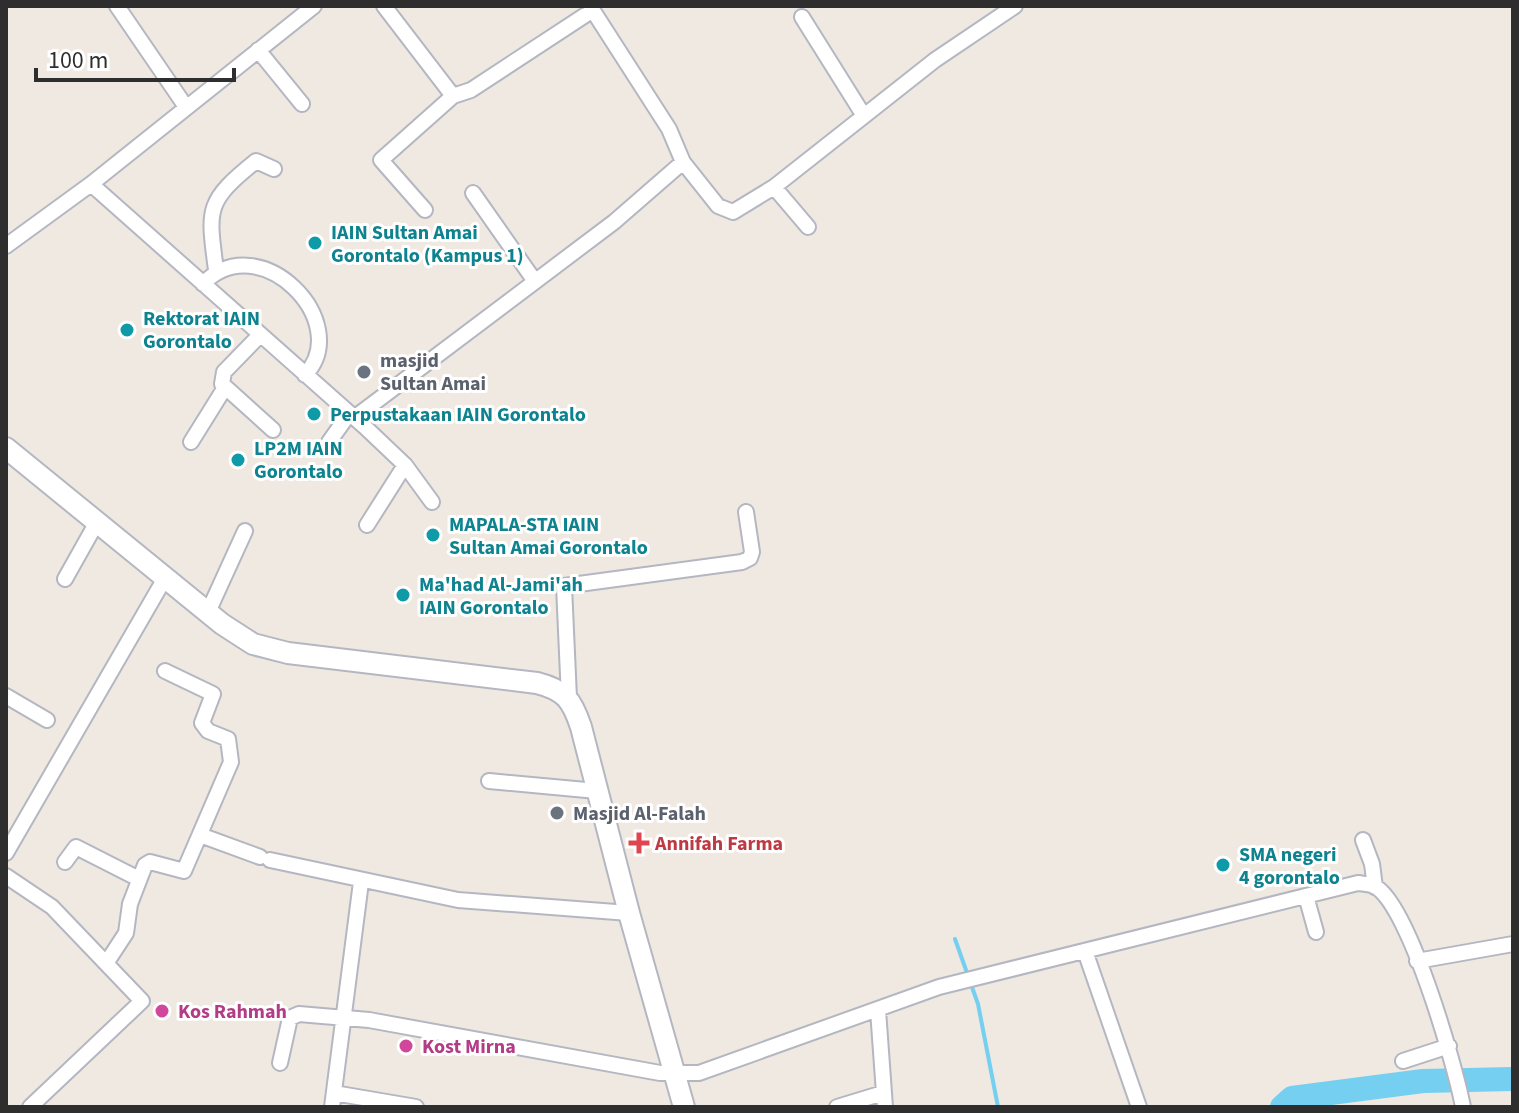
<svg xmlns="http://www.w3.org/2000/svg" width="1519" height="1113" viewBox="0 0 1519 1113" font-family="'Source Sans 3',sans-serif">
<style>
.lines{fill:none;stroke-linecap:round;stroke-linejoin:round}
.stream{stroke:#75cff0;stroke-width:4}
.river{stroke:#75cff0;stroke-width:24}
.street-casing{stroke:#b4b7c1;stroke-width:18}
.secondary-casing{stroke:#b4b7c1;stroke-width:24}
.street{stroke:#fff;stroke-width:14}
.secondary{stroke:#fff;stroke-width:20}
.culture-dot{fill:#0f9aa8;stroke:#fff;stroke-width:3}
.worship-dot{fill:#6b7280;stroke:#fff;stroke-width:3}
.health-dot{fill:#e0444e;stroke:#fff;stroke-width:3}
.hotel-dot{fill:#d1479c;stroke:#fff;stroke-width:3}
.labels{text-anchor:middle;stroke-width:6;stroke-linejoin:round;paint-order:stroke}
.culture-label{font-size:20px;font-weight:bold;fill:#0d838f;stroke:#fff;text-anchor:start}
.worship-label{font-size:20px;font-weight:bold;fill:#5b616d;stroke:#fff;text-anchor:start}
.health-label{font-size:20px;font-weight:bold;fill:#be3a42;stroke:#fff;text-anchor:start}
.hotel-label{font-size:20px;font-weight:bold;fill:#b23c85;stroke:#fff;text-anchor:start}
</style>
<rect width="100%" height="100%" fill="#efe9e1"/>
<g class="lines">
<!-- stream -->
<path class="stream" d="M955,939L978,1004L998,1107"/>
<!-- river -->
<path class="river" d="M1282,1107L1292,1098L1423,1081L1513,1079"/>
<!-- street casing -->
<g class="street-casing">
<path id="street" d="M117,6L186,107
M384,6L453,96L471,90L593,10
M590,6L669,129L683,162L718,206L733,212L774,187L935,60L1015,6
M802,17L864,116
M258,50L302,104
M91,184L365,427L405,465L432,502
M774,187L808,227
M473,193L534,280
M425,210L381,160L453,96
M6,246L91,184L314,6
M216,270C208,209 205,202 256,161L274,169
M203,284C259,225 355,322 305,375
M259,336L224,372L222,384L273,430
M354,418L614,222L683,162
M191,442L224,389
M329,442L349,414
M367,525L405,465
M65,579L97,522
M208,612L245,531
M6,696L47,720
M569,698L564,586L742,562L750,558L752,552L746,512
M489,781L597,791
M200,835L260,857
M1363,840L1372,864L1375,887
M6,853L165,578
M270,860L458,900L629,913
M65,862L76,847L139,879
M6,876L52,907L142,1001L30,1107
M1306,896L1316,932
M1085,951L1139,1107
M1417,961L1513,944
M107,962L126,933L130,904L145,865L150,862L184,871L231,762L228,739L208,731L202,723L213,694L165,671
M878,1010L885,1107
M1403,1061L1449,1046
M280,1063L290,1018L299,1014L369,1020L660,1073H699L939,987L1358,883C1364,884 1371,884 1376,887C1410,908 1455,1065 1463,1107
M334,1093L416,1107
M332,1107L361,882
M837,1107L883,1093"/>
</g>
<!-- secondary casing -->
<g class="secondary-casing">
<path id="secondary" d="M6,448L222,624L253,644L288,653L537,683C565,690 572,700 581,727L629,913L684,1107"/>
</g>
<!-- street -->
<use href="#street" class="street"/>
<!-- secondary -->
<use href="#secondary" class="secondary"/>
</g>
<!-- markers -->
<g class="culture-dot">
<circle cx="315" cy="243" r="8"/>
<circle cx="127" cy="330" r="8"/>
<circle cx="314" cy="414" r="8"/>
<circle cx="238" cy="460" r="8"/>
<circle cx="433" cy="535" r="8"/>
<circle cx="403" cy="595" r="8"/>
<circle cx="1223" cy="865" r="8"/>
</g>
<g class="worship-dot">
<circle cx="364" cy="372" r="8"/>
<circle cx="557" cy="813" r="8"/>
</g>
<path class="health-dot" d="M635 831h8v8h8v8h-8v8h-8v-8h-8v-8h8z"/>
<g class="hotel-dot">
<circle cx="162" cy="1011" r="8"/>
<circle cx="406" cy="1046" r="8"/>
</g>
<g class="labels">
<!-- culture labels -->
<g class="culture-label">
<text x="331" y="239">IAIN Sultan Amai<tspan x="331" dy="23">Gorontalo (Kampus 1)</tspan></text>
<text x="143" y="325">Rektorat IAIN<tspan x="143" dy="23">Gorontalo</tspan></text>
<text x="330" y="421">Perpustakaan IAIN Gorontalo</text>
<text x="254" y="455">LP2M IAIN<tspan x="254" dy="23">Gorontalo</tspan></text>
<text x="449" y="531">MAPALA-STA IAIN<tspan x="449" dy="23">Sultan Amai Gorontalo</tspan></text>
<text x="419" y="591">Ma'had Al-Jami'ah<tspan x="419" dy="23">IAIN Gorontalo</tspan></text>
<text x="1239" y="861">SMA negeri<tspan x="1239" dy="23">4 gorontalo</tspan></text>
</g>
<!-- worship labels -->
<g class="worship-label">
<text x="380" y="367">masjid<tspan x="380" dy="23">Sultan Amai</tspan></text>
<text x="573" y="820">Masjid Al-Falah</text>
</g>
<!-- health labels -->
<g class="health-label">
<text x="655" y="850">Annifah Farma</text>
</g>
<!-- hotel labels -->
<g class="hotel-label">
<text x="178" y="1018">Kos Rahmah</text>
<text x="422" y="1053">Kost Mirna</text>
</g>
</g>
<!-- border -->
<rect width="1519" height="1113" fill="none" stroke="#2e2e2e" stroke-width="16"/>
<!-- scale -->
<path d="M36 68v12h198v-12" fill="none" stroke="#2e2e2e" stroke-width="4"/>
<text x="48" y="68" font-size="24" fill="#2e2e2e" stroke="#ffffff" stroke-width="6" paint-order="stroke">100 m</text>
</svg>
